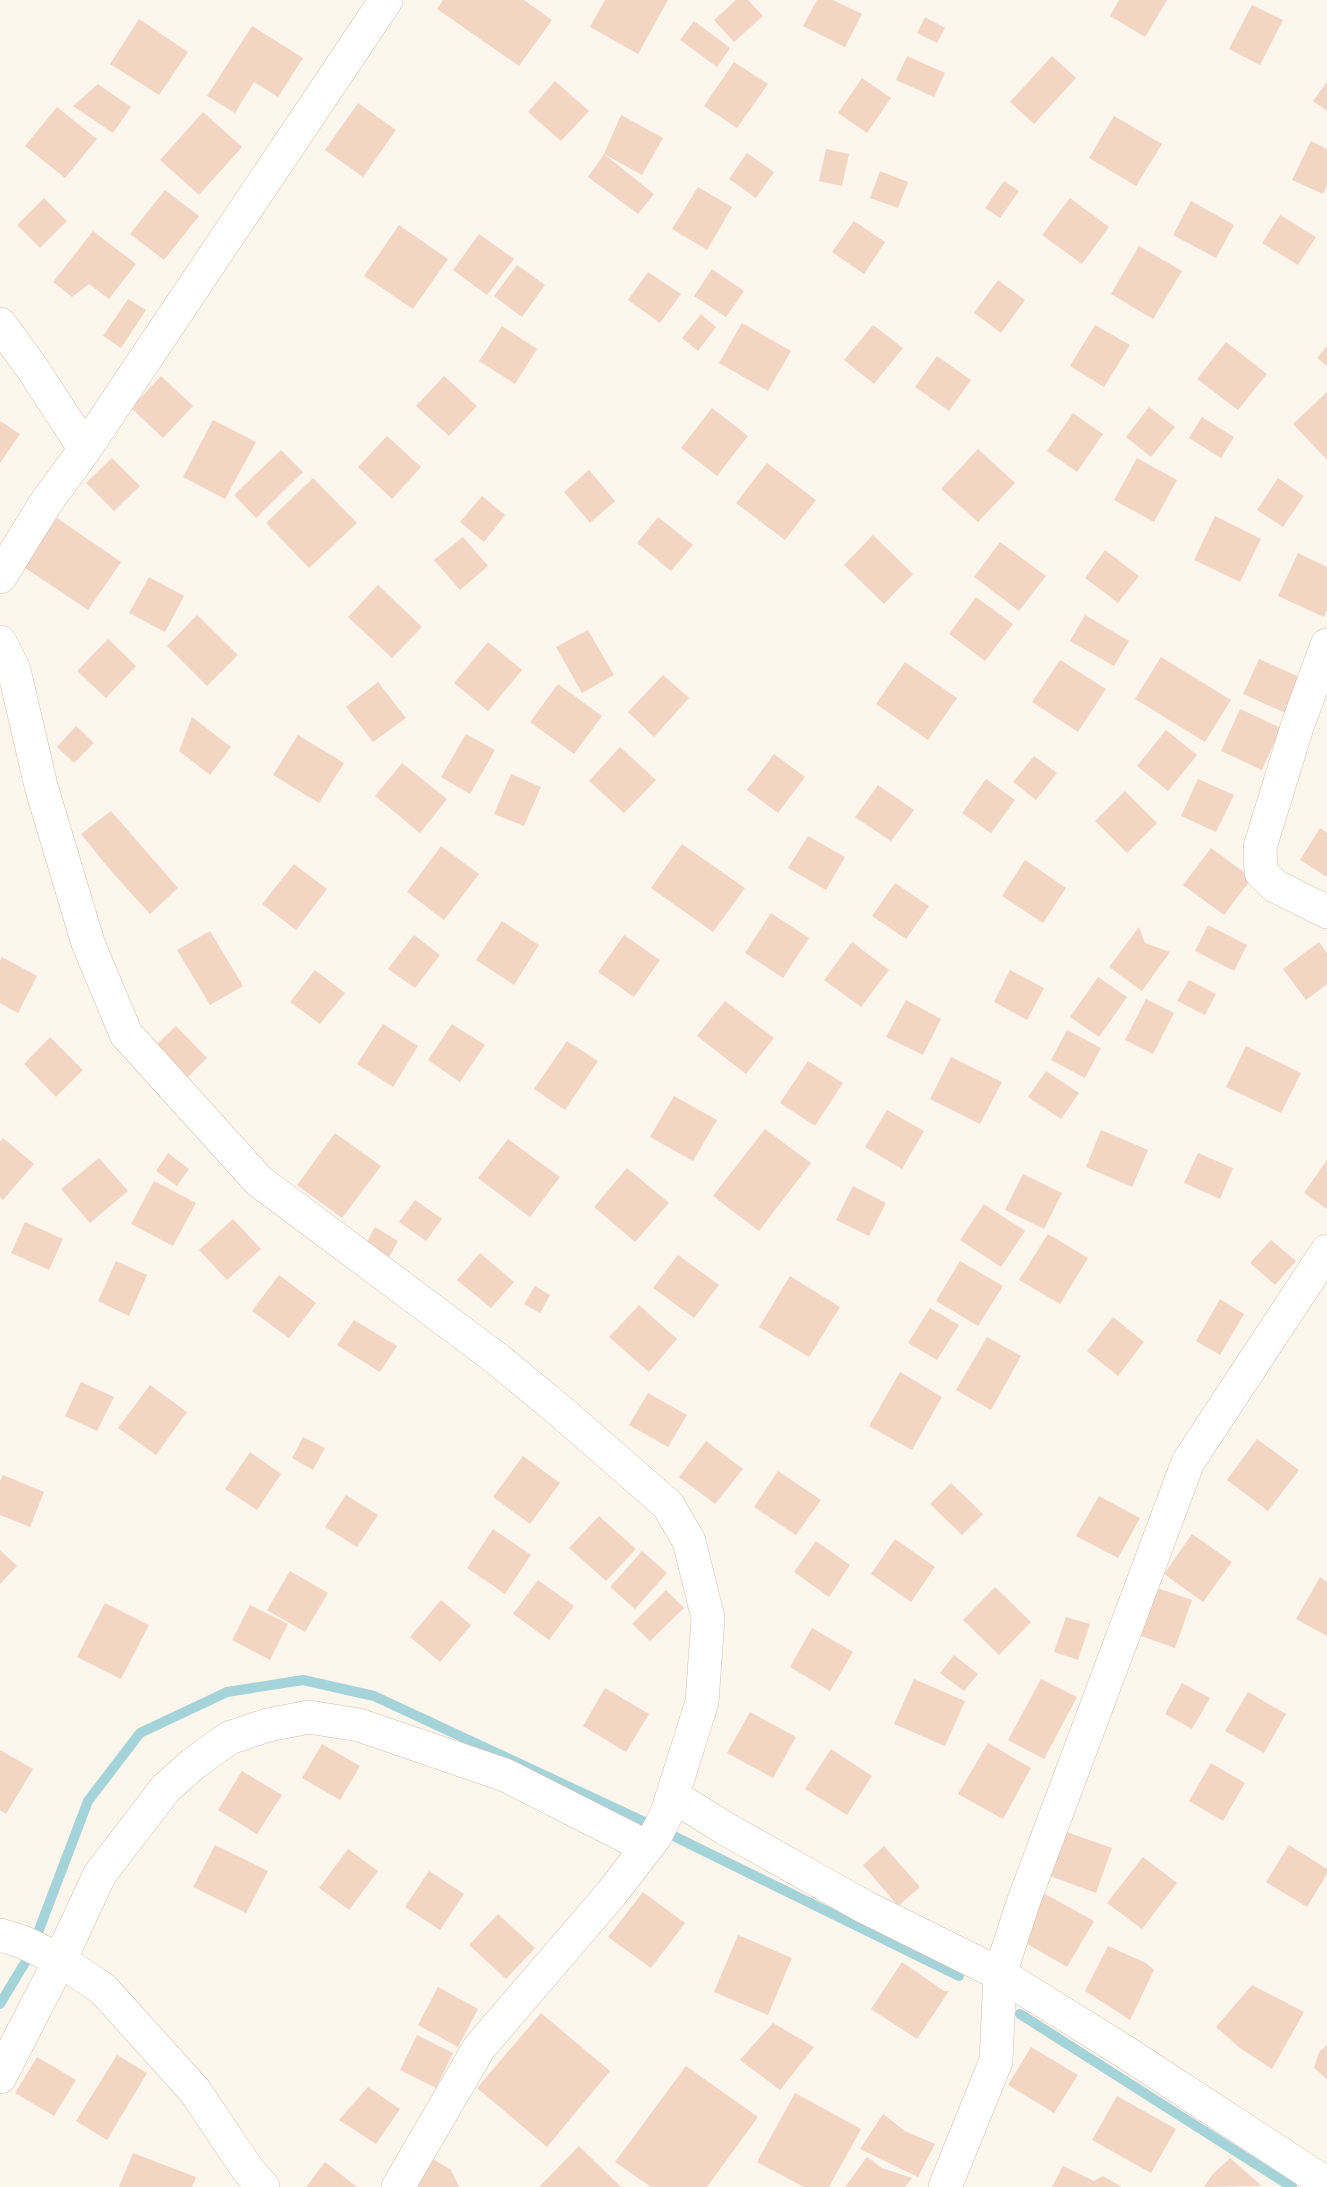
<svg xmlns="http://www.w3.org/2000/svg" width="1327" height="2187" viewBox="0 0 1327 2187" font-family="Quicksand,sans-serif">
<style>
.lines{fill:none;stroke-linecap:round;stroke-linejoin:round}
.stream{stroke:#a5d3da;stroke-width:10}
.building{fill:#f3d5c3}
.street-casing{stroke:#d1beb0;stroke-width:34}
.street{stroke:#fff;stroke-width:33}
</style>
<rect width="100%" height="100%" fill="#fdf6ec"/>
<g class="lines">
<!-- stream -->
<path class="stream" d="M0,2004L29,1956L88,1801L140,1733L227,1692L303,1680L374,1696L649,1824L959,1976
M1020,2014L1292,2187"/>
</g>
<!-- building -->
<path class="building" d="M443,0H524L552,20L519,66L437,9Z
M605,0H668L638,54L590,27Z
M736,0H748L763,16L734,42L714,20Z
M817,0H833L862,14L845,47L803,26Z
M1119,0H1167L1145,37L1110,16Z
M1252,5L1283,20L1260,65L1229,49Z
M925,17L945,28L937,43L917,33Z
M139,19L188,52L159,95L110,64Z
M694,21L730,48L717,67L680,40Z
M252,26L303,58L278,97L254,82L235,113L207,96Z
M907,56L945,73L934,97L896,80Z
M1052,56L1076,78L1034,124L1010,102Z
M734,62L768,84L737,128L704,106Z
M862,78L891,98L867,133L838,113Z
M555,81L589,111L561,141L528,112Z
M1327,82V111L1313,101Z
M98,84L131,107L113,133L73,106Z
M358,103L396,130L363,177L325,150Z
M57,107L97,139L65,178L25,146Z
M203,112L242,147L199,195L160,160Z
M621,115L663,138L642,175L604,154Z
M1114,116L1162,144L1136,186L1089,158Z
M1311,141L1327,149V186L1323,194L1292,180Z
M826,149L849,154L842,186L819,181Z
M747,153L774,172L756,198L729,179Z
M604,154L654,194L638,214L588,177Z
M880,171L908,182L898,208L870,198Z
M1004,181L1019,191L1000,218L985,208Z
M698,187L732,207L707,250L672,229Z
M165,190L199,216L164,260L130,234Z
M44,198L67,221L40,248L17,225Z
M1070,198L1109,227L1082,264L1042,235Z
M1191,201L1234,225L1216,258L1173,235Z
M1280,215L1316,237L1298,265L1262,243Z
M854,221L885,242L864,274L832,252Z
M399,225L448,259L413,309L364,276Z
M93,231L136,264L109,299L89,284L72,297L53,282Z
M479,234L514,259L487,295L453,270Z
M1139,246L1182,271L1153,319L1111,294Z
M517,265L545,285L522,317L494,296Z
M712,269L744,291L726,317L694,296Z
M648,272L681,294L660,323L628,300Z
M998,280L1025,300L1001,333L974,313Z
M128,299L146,310L121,348L103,336Z
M701,314L716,327L698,351L682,338Z
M742,323L791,351L768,391L719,363Z
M873,325L903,348L874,384L844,360Z
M1095,325L1130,345L1104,387L1070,366Z
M502,326L537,349L515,384L479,361Z
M1226,342L1267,374L1238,410L1197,379Z
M1327,346V366L1317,358Z
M937,356L971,380L949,411L915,387Z
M161,376L193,406L163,438L131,408Z
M444,376L477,406L449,436L416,406Z
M1327,392V460L1293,424Z
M1149,407L1175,427L1151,457L1126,437Z
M712,408L748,436L717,476L681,448Z
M1073,413L1103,434L1077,472L1047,451Z
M1202,417L1234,437L1221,458L1189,438Z
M213,420L256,442L225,499L183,477Z
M0,421L20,434L0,463Z
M387,436L421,467L392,499L358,467Z
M978,449L1015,483L978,522L941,489Z
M281,450L303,472L256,518L234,495Z
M112,458L140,486L114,511L86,483Z
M1137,458L1177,480L1154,522L1114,500Z
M767,463L816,500L785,540L736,503Z
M589,470L615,501L590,523L564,492Z
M313,478L357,523L309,568L266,523Z
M1278,478L1304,496L1283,527L1257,510Z
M482,496L505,515L484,542L460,522Z
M1215,516L1261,539L1240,582L1194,560Z
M658,517L693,545L671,571L637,543Z
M57,518L121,562L88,610L24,567Z
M873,535L913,574L884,604L844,565Z
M463,537L488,566L460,590L434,560Z
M1000,542L1046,576L1019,611L974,577Z
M1105,550L1139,576L1118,603L1085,578Z
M1298,553L1327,567V610L1324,617L1278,596Z
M149,577L184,596L165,632L129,613Z
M378,585L422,627L392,658L348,617Z
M976,597L1013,624L985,661L949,634Z
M197,615L238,655L207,686L167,646Z
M1085,615L1129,641L1114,666L1070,641Z
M588,630L614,675L582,693L556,647Z
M108,639L136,666L106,698L77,671Z
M488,642L522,670L488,711L454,683Z
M1161,657L1231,700L1205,742L1135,699Z
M1259,659L1306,680L1290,715L1243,694Z
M1060,660L1106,689L1078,732L1032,702Z
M905,662L957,698L928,740L876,704Z
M663,675L689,698L654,737L628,712Z
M378,682L406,718L373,742L346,707Z
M558,684L602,716L574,754L530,722Z
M1240,709L1281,728L1262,770L1221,751Z
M192,717L231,747L210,775L179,751Z
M76,726L94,743L74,763L57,747Z
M1166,730L1197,755L1168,791L1137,766Z
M466,734L495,750L470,794L441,777Z
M298,735L344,763L319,803L273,775Z
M620,747L656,780L624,813L589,781Z
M774,754L805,777L778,813L747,790Z
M1034,756L1057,773L1036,800L1013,782Z
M402,763L447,799L420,833L375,796Z
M511,774L541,787L524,826L494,814Z
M986,779L1015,800L991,833L962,813Z
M1198,779L1234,795L1216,832L1181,816Z
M878,785L914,810L891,841L855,817Z
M1125,791L1157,823L1127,853L1095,821Z
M111,811L178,888L150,914L111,871L81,834Z
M1320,828L1327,833V877L1300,860Z
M808,836L845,857L826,890L788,868Z
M682,844L745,888L713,932L651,888Z
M441,846L479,874L444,920L407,892Z
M1211,848L1252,878L1224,915L1183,885Z
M1025,860L1066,888L1043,923L1002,896Z
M294,864L327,889L296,930L262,904Z
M895,883L929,906L906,939L872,916Z
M771,913L809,938L783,978L745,953Z
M502,921L539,945L514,985L476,960Z
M1208,925L1247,945L1234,971L1195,951Z
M1139,927L1145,943L1170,952L1142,991L1109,967Z
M210,931L243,986L210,1005L177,950Z
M414,935L440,955L415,988L388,969Z
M624,935L660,960L634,997L598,972Z
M852,942L889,970L861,1007L824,980Z
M1319,942L1327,953V984L1306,1000L1283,969Z
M2,957L37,976L18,1013L0,1003V961Z
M315,970L345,993L320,1024L290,1002Z
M1010,970L1044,988L1027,1020L994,1002Z
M1098,977L1127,997L1099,1037L1070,1017Z
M1189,980L1216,994L1205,1015L1177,1001Z
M1146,999L1174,1013L1153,1054L1125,1040Z
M906,1000L941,1019L923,1055L886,1037Z
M725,1001L774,1038L746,1074L697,1036Z
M383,1024L418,1046L393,1087L357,1064Z
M452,1024L485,1045L460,1082L428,1060Z
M176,1026L207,1058L183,1082L152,1049Z
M1067,1030L1101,1048L1085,1078L1051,1060Z
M50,1037L83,1070L56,1097L24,1064Z
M567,1041L598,1061L565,1110L534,1089Z
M1246,1046L1301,1073L1281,1113L1226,1087Z
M951,1057L1002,1082L980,1124L930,1099Z
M808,1061L843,1083L815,1126L780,1103Z
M1046,1071L1079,1093L1061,1119L1028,1097Z
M674,1096L717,1120L693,1161L650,1137Z
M887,1110L924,1131L902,1169L865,1147Z
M765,1129L811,1163L759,1231L713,1196Z
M1101,1130L1148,1150L1132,1187L1086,1167Z
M335,1133L381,1166L342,1218L297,1185Z
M3,1138L34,1164L3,1200L0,1197V1142Z
M508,1139L560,1177L530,1217L478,1178Z
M168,1153L189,1169L177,1186L156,1171Z
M1198,1153L1233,1168L1220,1199L1184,1183Z
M99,1158L128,1191L90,1223L61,1189Z
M1327,1160V1209L1304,1193Z
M627,1168L669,1203L635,1242L594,1207Z
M1023,1174L1062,1193L1044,1229L1005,1210Z
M154,1181L196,1203L173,1246L131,1224Z
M853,1186L886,1203L869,1236L836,1220Z
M415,1200L442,1219L426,1241L399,1222Z
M984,1204L1025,1231L1001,1267L960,1240Z
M233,1219L261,1249L227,1280L199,1250Z
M25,1222L63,1239L49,1270L11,1253Z
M375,1227L398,1241L386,1262L363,1249Z
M1048,1234L1088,1258L1060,1304L1019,1280Z
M1271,1240L1296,1261L1275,1285L1250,1263Z
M480,1253L514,1282L491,1308L457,1280Z
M678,1255L719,1285L694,1318L653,1288Z
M116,1261L147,1275L129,1316L98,1301Z
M960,1261L1003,1286L978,1326L936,1301Z
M279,1275L316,1303L289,1338L252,1311Z
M790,1276L840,1307L809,1357L759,1327Z
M535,1286L550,1295L540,1313L524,1304Z
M1220,1299L1244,1314L1220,1355L1196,1341Z
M639,1305L677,1339L649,1372L609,1337Z
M930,1308L959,1325L937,1360L908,1343Z
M1113,1317L1144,1342L1118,1376L1087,1351Z
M354,1320L397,1346L380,1372L337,1345Z
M987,1337L1021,1356L991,1410L956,1390Z
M900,1372L942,1397L912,1450L869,1426Z
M81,1382L114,1397L97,1431L65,1416Z
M150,1385L187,1412L156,1455L118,1428Z
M648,1393L687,1415L668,1447L629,1425Z
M303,1437L325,1448L313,1470L292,1458Z
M1257,1439L1299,1470L1268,1511L1227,1480Z
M706,1441L743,1469L715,1504L679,1477Z
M250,1452L281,1474L257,1510L225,1489Z
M523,1456L560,1483L530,1524L493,1497Z
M778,1471L821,1500L796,1535L754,1507Z
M3,1475L44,1492L30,1527L0,1515V1481Z
M951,1483L983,1514L962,1535L930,1504Z
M346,1495L378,1515L357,1547L325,1527Z
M1099,1496L1140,1518L1118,1558L1076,1536Z
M599,1516L636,1549L606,1581L569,1548Z
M493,1529L531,1555L505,1594L467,1568Z
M1192,1534L1232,1562L1203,1602L1164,1574Z
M895,1539L935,1567L911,1602L871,1574Z
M816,1541L850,1565L829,1597L794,1572Z
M0,1550L17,1566L0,1584Z
M642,1551L667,1573L635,1609L610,1587Z
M290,1571L328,1593L305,1632L267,1610Z
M1320,1577L1327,1582V1636L1296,1619Z
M538,1580L574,1606L549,1640L513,1614Z
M995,1587L1031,1622L999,1655L963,1620Z
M1157,1588L1192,1600L1175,1648L1141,1636Z
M666,1590L684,1608L650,1641L632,1624Z
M441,1600L471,1625L440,1662L410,1637Z
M105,1603L149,1625L121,1679L77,1657Z
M250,1605L288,1624L270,1660L232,1640Z
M1066,1617L1090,1624L1078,1660L1054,1652Z
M812,1628L853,1652L830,1691L790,1667Z
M954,1655L978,1674L964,1691L940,1673Z
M914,1679L965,1701L945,1746L894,1724Z
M1041,1679L1077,1697L1044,1759L1008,1740Z
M1182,1683L1210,1698L1192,1729L1165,1714Z
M605,1688L649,1714L626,1752L583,1726Z
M1248,1692L1286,1714L1264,1753L1225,1731Z
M750,1712L796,1737L773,1778L727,1753Z
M988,1743L1031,1768L1003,1819L958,1794Z
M322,1744L360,1766L340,1800L302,1778Z
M831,1749L872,1776L847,1815L805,1789Z
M0,1750L33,1769L6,1814L0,1810Z
M1211,1763L1245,1783L1223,1821L1189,1801Z
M242,1771L282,1795L257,1834L218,1810Z
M1066,1832L1112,1848L1096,1893L1050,1876Z
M215,1845L268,1871L246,1913L193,1887Z
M1289,1845L1327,1869V1874L1307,1907L1266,1882Z
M884,1846L920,1887L898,1906L863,1865Z
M348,1849L378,1871L349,1910L319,1888Z
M1143,1857L1177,1883L1142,1929L1107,1903Z
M429,1871L464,1894L440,1930L405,1907Z
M643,1892L685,1923L651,1968L608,1937Z
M1045,1894L1094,1921L1067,1967L1019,1939Z
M498,1914L535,1948L506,1979L469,1945Z
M738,1935L792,1958L768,2015L714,1992Z
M1108,1946L1146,1963L1154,1970L1130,2020L1085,1991Z
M902,1962L944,1991H949L917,2039L871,2009Z
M1252,1985L1304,2012L1272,2069L1240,2048L1216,2027Z
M438,1987L478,2009L458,2047L418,2025Z
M541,2013L610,2071L547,2147L477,2088Z
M773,2023L814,2047L780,2090L740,2060Z
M417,2035L453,2053L436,2088L400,2070Z
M1327,2045V2079L1314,2068L1319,2052Z
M1031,2047L1078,2075L1054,2113L1008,2085Z
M117,2055L147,2073L107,2140L76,2121Z
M37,2057L76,2080L54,2116L15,2093Z
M686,2066L758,2117L707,2187H651L615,2162Z
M368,2087L400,2109L376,2144L339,2120Z
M795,2093L861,2129L829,2187H804L757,2162Z
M1117,2096L1176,2129L1151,2173L1092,2140Z
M883,2114L905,2131L935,2144L918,2177L860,2149Z
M579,2146L621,2187H539Z
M133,2153L196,2177L192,2187H119Z
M867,2157L882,2168L912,2178L905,2187H845Z
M1230,2158L1262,2186L1204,2187L1212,2175Z
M433,2159L451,2170L459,2187H416Z
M325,2162L357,2187H306Z
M1063,2166L1094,2181L1103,2176L1122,2187H1052Z"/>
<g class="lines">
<!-- street casing -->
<g class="street-casing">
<path id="street" d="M0,324L32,368L85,449
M0,577L45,504L85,449L386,0
M0,642L14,670L41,786L88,943L126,1034L259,1181L496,1358L559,1410L668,1505L689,1541L708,1618L702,1702L667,1813L655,1837L611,1894L479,2048L398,2187
M1327,645L1297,727L1260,847L1261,872L1275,886L1327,912
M673,1796L726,1829L865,1907L1000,1974L1122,2050L1327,2184
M0,1935L23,1942L60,1960L103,1989L195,2091L248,2170L263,2187
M0,2077L60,1960L100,1874L166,1788L193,1764L229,1738L268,1725L309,1717L359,1725L505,1775L647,1847
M945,2187L996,2061L1000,1974L1023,1903L1188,1462L1327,1251"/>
</g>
<!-- street -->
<use href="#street" class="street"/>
</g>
</svg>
